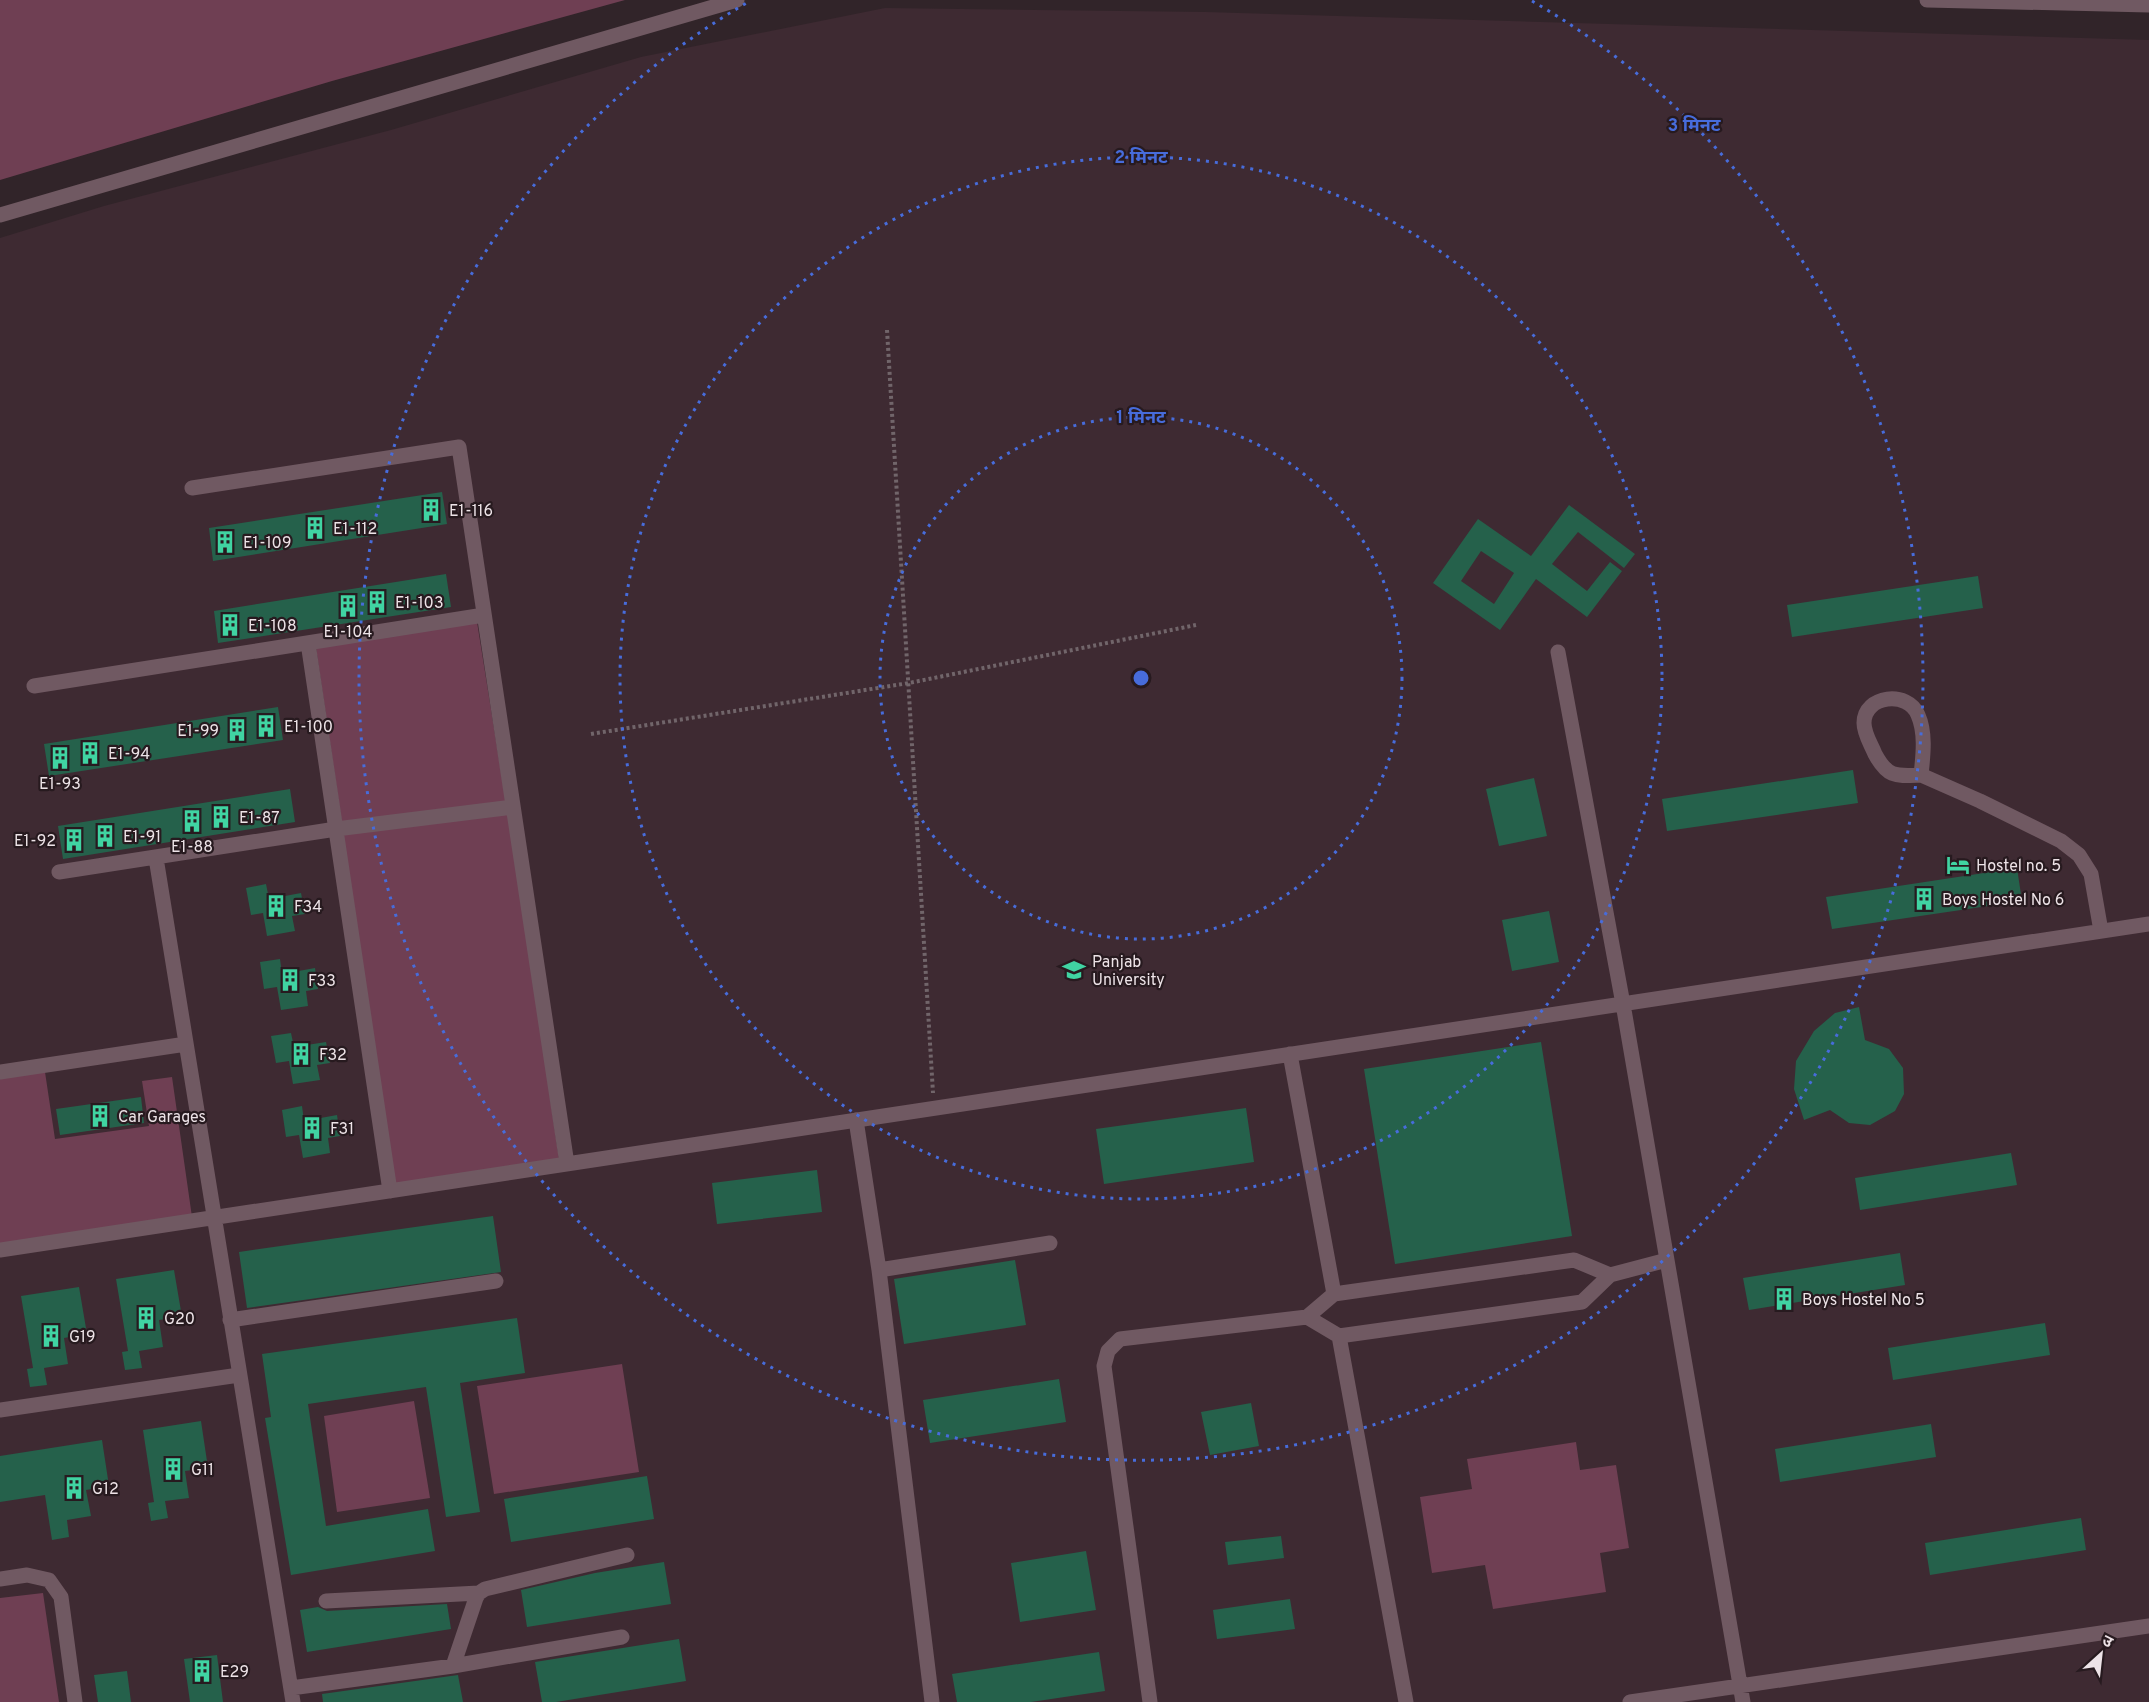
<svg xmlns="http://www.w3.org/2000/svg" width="2149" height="1702" viewBox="0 0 2149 1702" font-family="Overpass,'Noto Sans Devanagari',sans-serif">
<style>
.built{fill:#3e2a32}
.green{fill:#6f3f53}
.building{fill:#25614b;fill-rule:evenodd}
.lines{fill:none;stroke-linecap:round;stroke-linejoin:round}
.path{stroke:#71656a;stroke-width:4;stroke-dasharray:3 3;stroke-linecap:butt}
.minor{stroke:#705962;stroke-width:15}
.ring{fill:none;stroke:#476cdb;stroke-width:3;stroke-dasharray:3 6}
.labels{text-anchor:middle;stroke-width:4.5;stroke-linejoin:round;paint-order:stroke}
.poi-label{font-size:16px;fill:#ede3e7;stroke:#271a1f;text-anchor:start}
.centre{fill:#476cdb;stroke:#271a1f;stroke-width:3}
.ring-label{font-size:18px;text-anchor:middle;font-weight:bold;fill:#476cdb;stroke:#271a1f;stroke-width:4.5;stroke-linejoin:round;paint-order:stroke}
</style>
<rect width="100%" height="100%" fill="#312429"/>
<!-- built -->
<path class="built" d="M885,8L1206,12L2149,40V1702H0V238L104,206L391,130L641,57Z"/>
<!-- green -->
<path class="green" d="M0,0H625L332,81L0,180Z
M477,622L506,803L342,824L316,648Z
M509,813L559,1159L395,1185L343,835Z
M45,1072L55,1139L149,1126L142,1081L172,1077L192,1217L0,1244V1078Z
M622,1364L639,1472L494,1494L477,1386Z
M414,1401L430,1498L337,1512L324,1416Z
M1576,1442L1580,1470L1616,1465L1629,1548L1600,1553L1606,1592L1493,1609L1485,1565L1432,1573L1420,1497L1472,1489L1467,1459Z
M43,1593L59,1702H0V1598Z"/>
<!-- building -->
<path class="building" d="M442,492L447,524L213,561L209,528Z
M1569,505L1635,554L1624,568L1578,532L1552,564L1587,591L1610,562L1622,571L1587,617L1536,579L1500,630L1433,583L1478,519L1531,556ZM1481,551L1514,573L1494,604L1461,581Z
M446,574L451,607L218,643L214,611Z
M1978,576L1983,608L1792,637L1787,605Z
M278,707L283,740L49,776L44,744Z
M1853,770L1858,803L1667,831L1662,799Z
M1534,778L1547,836L1499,846L1486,789Z
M290,789L295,822L63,859L58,826Z
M2017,868L2022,901L1832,929L1826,897Z
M266,884L269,899L301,893L305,914L292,916L295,931L267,936L263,913L251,915L246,888Z
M1549,911L1559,962L1512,971L1502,920Z
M280,959L282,974L315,968L318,989L306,991L308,1006L281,1010L277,987L264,989L260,962Z
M1859,1007L1865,1040L1889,1049L1903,1068L1904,1094L1895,1111L1870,1125L1849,1123L1830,1110L1804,1120L1794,1089L1796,1061L1814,1031L1835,1013Z
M291,1033L294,1047L326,1042L330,1063L317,1065L320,1080L293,1084L289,1061L276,1063L271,1036Z
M1541,1042L1572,1236L1395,1264L1364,1069Z
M141,1097L144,1123L60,1135L56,1109Z
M302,1106L304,1121L337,1115L340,1136L328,1138L330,1153L303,1158L299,1135L286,1137L282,1110Z
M1246,1108L1254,1162L1104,1184L1096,1129Z
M2011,1153L2017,1185L1860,1210L1855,1178Z
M817,1170L822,1212L717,1224L712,1183Z
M493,1216L501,1272L247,1308L239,1252Z
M1900,1253L1905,1285L1749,1310L1743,1278Z
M1015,1260L1026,1325L904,1344L894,1279Z
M174,1270L182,1317L159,1320L163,1347L139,1351L142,1368L125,1370L122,1352L128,1351L116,1279Z
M79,1287L87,1334L64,1338L68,1364L44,1368L47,1385L30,1387L27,1369L33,1368L21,1296Z
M517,1318L525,1373L460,1383L480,1512L446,1517L426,1387L308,1404L326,1526L428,1509L435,1551L291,1575L265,1418L271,1417L262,1354Z
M2045,1323L2050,1355L1893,1380L1888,1348Z
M1059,1379L1066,1422L930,1443L923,1400Z
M1251,1403L1259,1446L1210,1455L1201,1412Z
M201,1421L208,1468L185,1471L189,1498L165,1501L168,1518L151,1521L148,1503L154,1502L143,1430Z
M1931,1424L1936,1457L1780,1482L1775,1449Z
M102,1440L109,1486L86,1490L91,1516L67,1520L69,1537L52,1540L45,1495L0,1502V1456Z
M647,1476L654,1519L511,1542L504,1499Z
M2081,1518L2086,1550L1930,1575L1925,1543Z
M1281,1536L1284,1558L1228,1565L1225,1542Z
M1086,1551L1096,1610L1020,1622L1011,1563Z
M664,1562L671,1604L527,1627L521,1590L595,1573Z
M1290,1599L1295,1629L1217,1639L1213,1610Z
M447,1604L451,1629L307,1652L300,1610L318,1607L327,1611Z
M679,1639L686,1681L556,1702H542L535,1662Z
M1099,1652L1105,1691L1031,1702H957L952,1674Z
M217,1655L223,1702H190L184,1659Z
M127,1671L131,1702H98L94,1675Z
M458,1675L463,1702H323L322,1694Z"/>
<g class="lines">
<!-- path -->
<path class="path" d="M887,330L933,1093
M591,734L909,683L1196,625"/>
<!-- minor -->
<path class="minor" d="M1927,0L2149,5
M0,215L737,0
M192,488L459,447L567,1164
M308,643L390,1191
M1558,652L1623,1004L1743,1702
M34,686L484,615
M1921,775C1896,776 1888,778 1875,754C1871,744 1864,734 1864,723C1864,695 1908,690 1918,715C1926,733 1923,756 1921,775L1980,801L2061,841L2079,855L2091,874L2101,931
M156,858L293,1702
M59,872L336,829L513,807
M1290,1054L1334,1294
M0,1072L186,1044
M856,1120L879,1270L932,1702
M0,1250L2149,924
M879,1270L1050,1243
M1307,1317L1339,1336L1582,1302L1610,1275L1667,1260
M230,1320L496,1281
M1339,1336L1406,1702
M0,1410L239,1375
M0,1579L27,1575L49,1580L61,1597L75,1702
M326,1601L479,1593
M453,1666L476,1598L479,1593L485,1589L627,1555
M291,1688L453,1666L622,1637
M1150,1702L1104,1366L1108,1351L1120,1339L1307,1317L1334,1294L1574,1260L1610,1275
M1630,1702L2149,1626"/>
</g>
<!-- distance rings -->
<g class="ring">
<circle cx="1141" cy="678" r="261"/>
<circle cx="1141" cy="678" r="521"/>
<path d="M1532 1A782 782 0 1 1 750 1"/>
</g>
<!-- icons -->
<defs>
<g id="building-bare" transform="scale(1.8)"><path d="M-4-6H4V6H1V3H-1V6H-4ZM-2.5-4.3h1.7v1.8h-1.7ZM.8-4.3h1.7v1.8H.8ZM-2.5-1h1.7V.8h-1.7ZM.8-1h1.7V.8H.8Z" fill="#40d4a2" stroke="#271a1f" stroke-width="2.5" paint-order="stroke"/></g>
<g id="hotel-bare" transform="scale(1.8)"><path d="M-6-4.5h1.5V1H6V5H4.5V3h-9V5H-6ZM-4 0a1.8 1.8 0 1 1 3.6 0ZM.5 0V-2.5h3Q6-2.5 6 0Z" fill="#40d4a2" stroke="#271a1f" stroke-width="2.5" paint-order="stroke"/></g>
<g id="university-bare" transform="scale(1.8)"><path d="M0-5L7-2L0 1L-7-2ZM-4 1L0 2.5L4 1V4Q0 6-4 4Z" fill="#40d4a2" stroke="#271a1f" stroke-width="2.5" paint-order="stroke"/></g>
</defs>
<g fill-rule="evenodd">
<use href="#building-bare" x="431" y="510"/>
<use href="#building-bare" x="315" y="528"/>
<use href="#building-bare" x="225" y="542"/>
<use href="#building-bare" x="377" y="602"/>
<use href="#building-bare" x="348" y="606"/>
<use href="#building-bare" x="230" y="625"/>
<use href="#building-bare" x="266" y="726"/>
<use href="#building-bare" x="237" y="730"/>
<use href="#building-bare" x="90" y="753"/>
<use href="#building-bare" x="60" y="758"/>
<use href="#building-bare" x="221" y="817"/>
<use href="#building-bare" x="192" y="821"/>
<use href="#building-bare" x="105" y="836"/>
<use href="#building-bare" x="74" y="840"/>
<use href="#hotel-bare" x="1958" y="865"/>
<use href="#building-bare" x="1924" y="899"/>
<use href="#building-bare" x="276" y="906"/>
<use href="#university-bare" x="1074" y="970"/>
<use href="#building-bare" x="290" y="980"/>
<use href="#building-bare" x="301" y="1054"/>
<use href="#building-bare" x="100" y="1116"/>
<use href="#building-bare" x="312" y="1128"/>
<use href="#building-bare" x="1784" y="1299"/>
<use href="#building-bare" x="146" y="1318"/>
<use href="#building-bare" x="51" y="1336"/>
<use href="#building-bare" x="173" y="1469"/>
<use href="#building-bare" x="74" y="1488"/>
<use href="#building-bare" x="202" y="1671"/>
</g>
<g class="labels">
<!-- poi labels -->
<g class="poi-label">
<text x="449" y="516">E1-116</text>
<text x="333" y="534">E1-112</text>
<text x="243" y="548">E1-109</text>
<text x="395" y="608">E1-103</text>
<text x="248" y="631">E1-108</text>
<text x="348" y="637" text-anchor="middle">E1-104</text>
<text x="284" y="732">E1-100</text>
<text x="219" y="736" text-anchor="end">E1-99</text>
<text x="108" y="759">E1-94</text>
<text x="60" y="789" text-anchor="middle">E1-93</text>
<text x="239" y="823">E1-87</text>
<text x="123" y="842">E1-91</text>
<text x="56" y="846" text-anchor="end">E1-92</text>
<text x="192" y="852" text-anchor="middle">E1-88</text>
<text x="1976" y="871">Hostel no. 5</text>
<text x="1942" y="905">Boys Hostel No 6</text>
<text x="294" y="912">F34</text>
<text x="1092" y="967">Panjab<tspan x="1092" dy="18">University</tspan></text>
<text x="308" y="986">F33</text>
<text x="319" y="1060">F32</text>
<text x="118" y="1122">Car Garages</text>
<text x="330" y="1134">F31</text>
<text x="1802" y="1305">Boys Hostel No 5</text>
<text x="164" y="1324">G20</text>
<text x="69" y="1342">G19</text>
<text x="191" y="1475">G11</text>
<text x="92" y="1494">G12</text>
<text x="220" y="1677">E29</text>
</g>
</g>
<circle cx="1141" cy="678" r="9" class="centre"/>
<g class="ring-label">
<text x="1694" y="131">3 मिनट</text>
<text x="1141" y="163">2 मिनट</text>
<text x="1141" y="423">1 मिनट</text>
</g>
<!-- north arrow -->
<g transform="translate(2101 1654) rotate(27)" stroke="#271a1f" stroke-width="4.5" paint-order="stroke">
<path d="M0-4.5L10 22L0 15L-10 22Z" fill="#ede3e7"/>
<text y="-9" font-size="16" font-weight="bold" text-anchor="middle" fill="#ede3e7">उ</text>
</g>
</svg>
